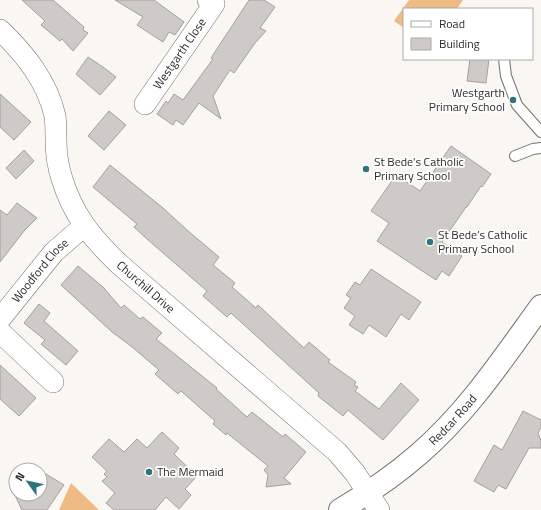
<svg xmlns="http://www.w3.org/2000/svg" width="541" height="510" viewBox="0 0 541 510" font-family="'Titillium Web',sans-serif">
<style>
.green{fill:#efbb85}
.building{fill:#cecac7;stroke:#a4a19d}
.lines{fill:none;stroke-linecap:round;stroke-linejoin:round}
.service-casing{stroke:#73706d;stroke-width:12}
.minor-casing{stroke:#73706d;stroke-width:22}
.tertiary-casing{stroke:#73706d;stroke-width:24}
.service{stroke:#fff;stroke-width:10}
.minor{stroke:#fff;stroke-width:21}
.tertiary{stroke:#fff;stroke-width:22}
.poi-dot{fill:#2e767f;stroke:#fff;stroke-width:1.5}
.labels{text-anchor:middle;stroke-width:3.5;stroke-linejoin:round;paint-order:stroke}
.street-label{font-size:12px;fill:#2c2b29;stroke:#fff}
.poi-label{font-size:12px;fill:#2c2b29;stroke:#fff;text-anchor:start}
</style>
<rect width="100%" height="100%" fill="#faf6f2"/>
<!-- green -->
<path class="green" d="M409,0H463L457,9H404V28L394,21Z
M71,483L99,510H59Z"/>
<!-- building -->
<path class="building" d="M22,0H53L84,27L83,30L88,33L73,51L62,39L60,41L41,25L45,21Z
M115,0H154L184,22L175,35L169,32L163,42L137,25L143,17Z
M249,0H264L275,7L260,28L266,31L255,43L234,73L230,70L213,96L221,119L199,103L183,125L176,120L173,125L157,114L166,101L168,103L174,94L183,100L213,59L211,58Z
M88,57L103,67L116,77L100,95L76,74Z
M470,59H489L486,83L467,81Z
M0,94L31,122L14,140L0,127Z
M109,111L126,125L104,150L88,136Z
M451,146L491,174L482,187L481,186L467,207H466L442,242L462,256L449,276L442,271L436,280L377,241L389,223L371,211L396,175L420,191Z
M24,150L34,161L16,179L6,168Z
M110,165L163,208L187,230L219,257L213,265L235,283L232,287L256,308L258,305L304,348L309,342L330,360L328,362L356,382L354,385L358,387L355,391L379,409L401,383L419,400L383,440L348,410L343,416L318,396L319,393L231,313L227,317L203,296L207,291L147,239L134,227L137,224L93,187Z
M17,203L37,218L24,231L0,262V210L7,215Z
M78,266L103,287L121,308L124,305L140,319L143,317L150,323L162,333L156,339L217,388L216,389L247,417L252,412L283,437L285,434L306,452L284,478L291,484L266,487L268,475L264,470L268,466L227,433L226,435L213,424L215,421L181,391L178,394L155,374L159,370L131,346L112,332L61,285Z
M371,269L421,302L409,320L401,314L386,337L369,325L363,334L349,325L355,316L344,308L351,298L346,295L355,282L360,285Z
M39,304L50,313L44,321L78,351L66,365L41,344L45,340L24,323Z
M0,365L36,398L19,416L0,399Z
M523,411L541,420V427L538,433L541,441V448H529L506,489L498,485L494,492L474,481L494,445L502,450Z
M162,432L179,448L174,454L197,476L185,489L191,495L179,509L166,497L155,510H114L106,503L115,493L102,481L107,477L104,474L107,471L92,457L109,439L124,452L137,439L147,448Z
M46,474L64,485L47,510H22L12,489L16,487V494H40V477Z"/>
<g class="lines">
<!-- service casing -->
<g class="service-casing">
<path id="service" d="M504,59L506,76L517,105L541,132
M515,156L533,149L541,148"/>
</g>
<!-- minor casing -->
<g class="minor-casing">
<g id="minor">
<path id="s1" d="M0,30C25,54 47,81 55,116C56,124 56,133 56,140C56,153 58,167 62,179C73,215 92,238 119,264L337,452L355,473L379,510"/>
<path id="s2" d="M145,104L214,4L208,0"/>
<path id="s3" d="M0,319L54,252L84,226"/>
<path d="M0,332L53,382"/>
</g>
</g>
<!-- tertiary casing -->
<g class="tertiary-casing">
<g id="tertiary">
<path id="s4" d="M340,510C367,494 395,475 419,454C468,412 504,357 541,306"/>
</g>
</g>
<!-- service -->
<use href="#service" class="service"/>
<!-- minor -->
<use href="#minor" class="minor"/>
<!-- tertiary -->
<use href="#tertiary" class="tertiary"/>
</g>
<!-- markers -->
<g class="poi-dot">
<circle cx="513" cy="100" r="4"/>
<circle cx="366" cy="169" r="4"/>
<circle cx="430" cy="242" r="4"/>
<circle cx="149" cy="472" r="4"/>
</g>
<g class="labels">
<!-- street labels -->
<g class="street-label">
<text dy="4" stroke="none"><textPath href="#s2" startOffset="61">Westgarth Close</textPath></text>
<text dy="4" stroke="none"><textPath href="#s3" startOffset="63">Woodford Close</textPath></text>
<text dy="4" stroke="none"><textPath href="#s1" startOffset="306">Churchill Drive</textPath></text>
<text dy="4" stroke="none"><textPath href="#s4" startOffset="145">Redcar Road</textPath></text>
</g>
<!-- poi labels -->
<g class="poi-label">
<text x="505" y="97" text-anchor="end">Westgarth<tspan x="505" dy="14">Primary School</tspan></text>
<text x="374" y="166">St Bede's Catholic<tspan x="374" dy="14">Primary School</tspan></text>
<text x="438" y="239">St Bede’s Catholic<tspan x="438" dy="14">Primary School</tspan></text>
<text x="157" y="476">The Mermaid</text>
</g>
</g>
<!-- legend -->
<rect x="403" y="8" width="130" height="52" fill="#ffffff" stroke="#abaaa9"/>
<rect x="411" y="21" width="20" height="6" fill="#ffffff" stroke="#abaaa9"/>
<text x="439" y="28" font-size="12" fill="#2c2b29">Road</text>
<rect x="411" y="38" width="20" height="12" fill="#cecac7" stroke="#abaaa9"/>
<text x="439" y="48" font-size="12" fill="#2c2b29">Building</text>
<!-- north arrow -->
<g transform="translate(28 482) rotate(303)"><circle r="19" fill="#ffffff" stroke="#abaaa9"/>
<path d="M0-3L7 15L0 10L-7 15Z" fill="#2e767f"/>
<text y="-6" font-size="11" font-weight="bold" text-anchor="middle" fill="#2c2b29">N</text>
</g>
</svg>
